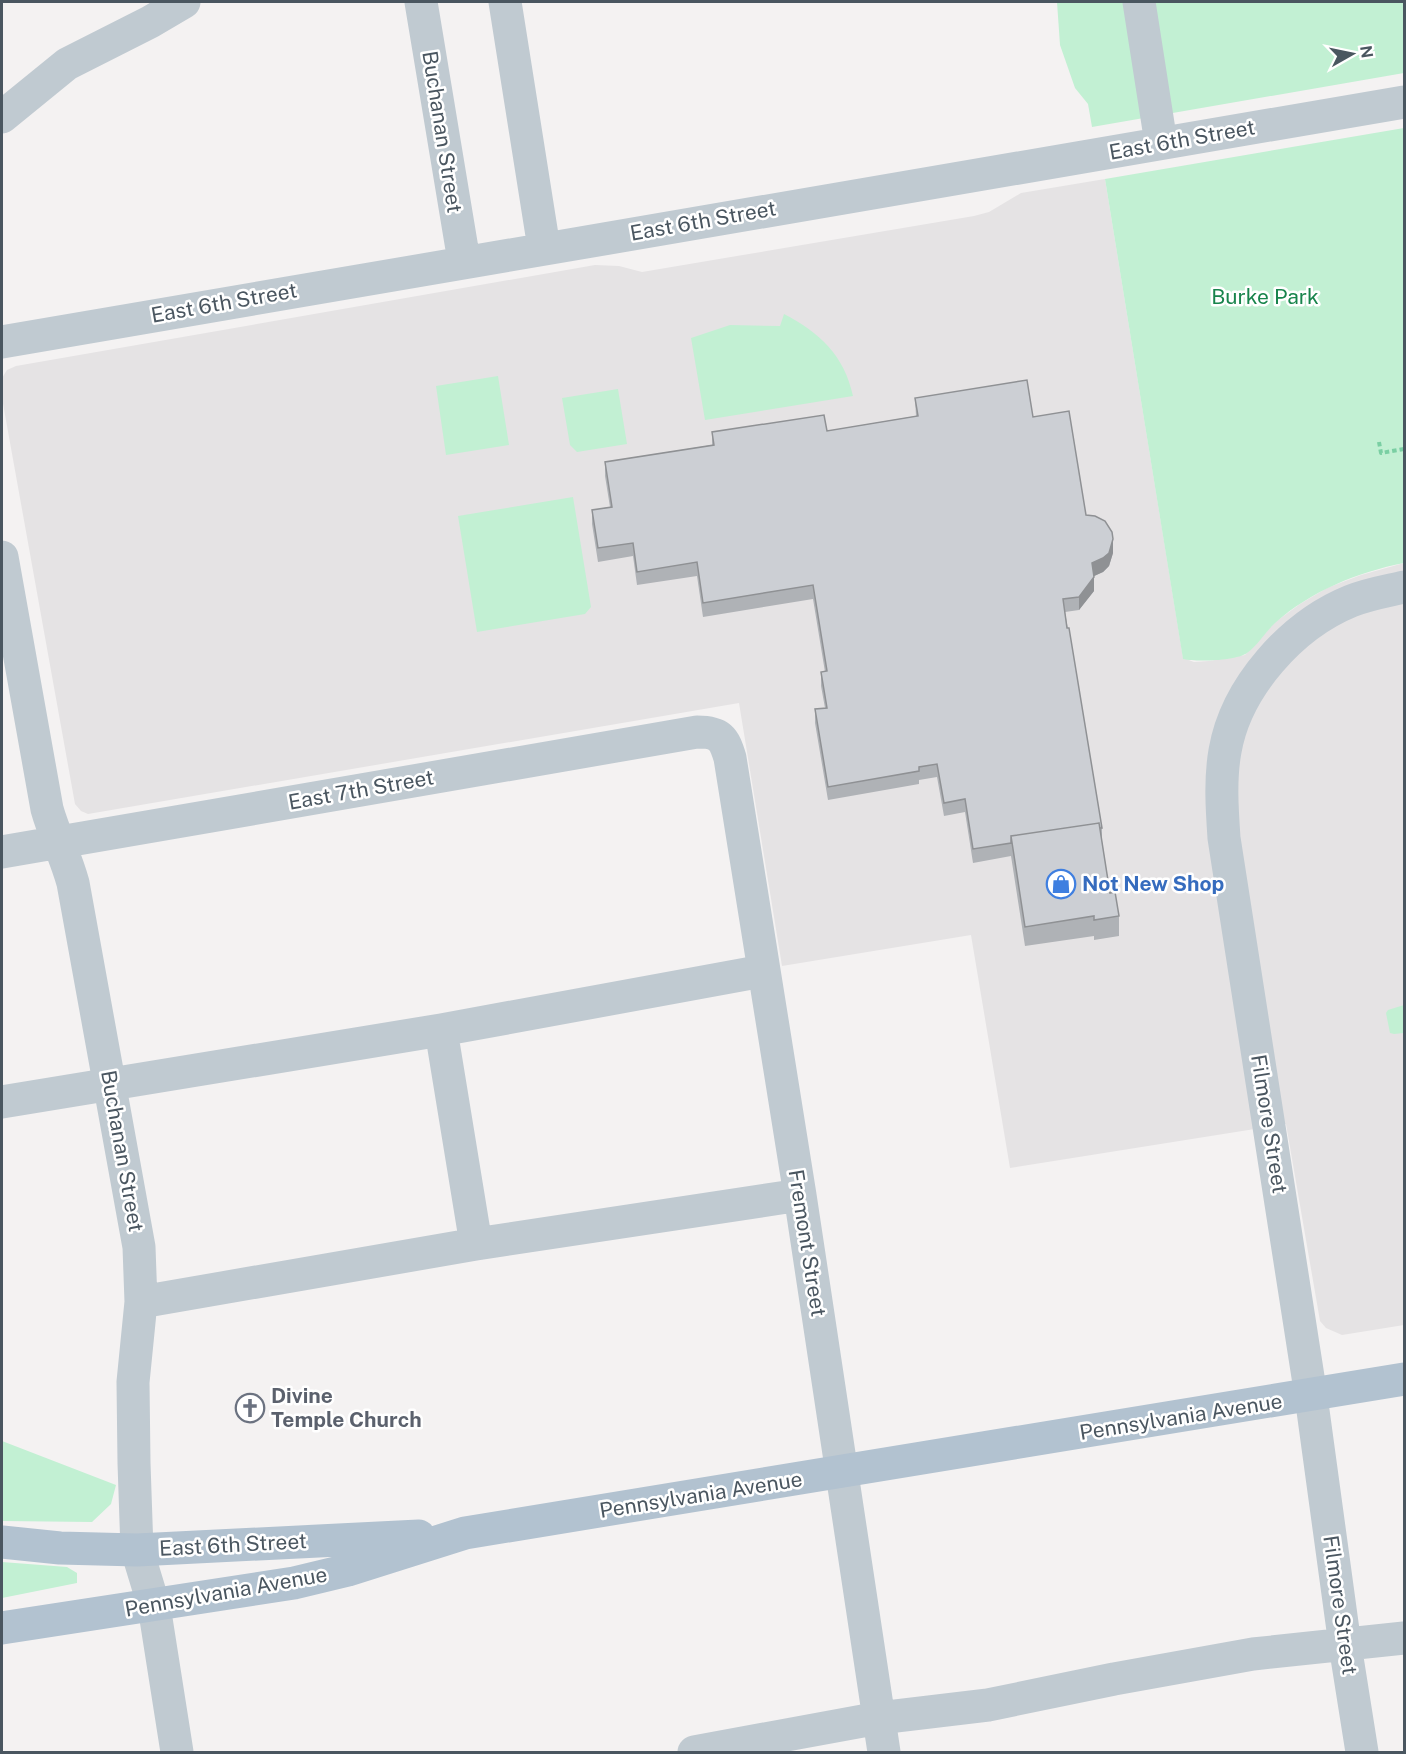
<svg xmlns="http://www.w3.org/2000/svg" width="1406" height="1754" viewBox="0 0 1406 1754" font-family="'Public Sans',sans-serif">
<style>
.education{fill:#e5e3e4}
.green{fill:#c2f0d3}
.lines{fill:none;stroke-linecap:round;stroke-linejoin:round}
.path{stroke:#7acfa3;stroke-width:4;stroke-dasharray:4.5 3;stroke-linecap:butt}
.minor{stroke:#c0cad1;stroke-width:33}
.major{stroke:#b2c2d0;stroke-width:33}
.wall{fill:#afb2b6}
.shaded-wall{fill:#8f9194}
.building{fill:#cccfd4;stroke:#8f9194;stroke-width:1.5}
.labels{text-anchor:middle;stroke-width:5;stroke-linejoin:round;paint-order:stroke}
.street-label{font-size:21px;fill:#4a5660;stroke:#fff}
.park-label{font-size:21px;fill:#18844c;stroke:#fff}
.shop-label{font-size:21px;font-weight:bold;fill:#366cbe;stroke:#fff;text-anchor:start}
.worship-label{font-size:21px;font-weight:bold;fill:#5b616d;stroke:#fff;text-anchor:start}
</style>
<rect width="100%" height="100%" fill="#f4f2f2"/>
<!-- education -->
<path class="education" d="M1105,179L1183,658L1194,662L1209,661L1245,655L1274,623L1300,604L1327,588L1361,575L1404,563V1325L1342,1335L1326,1328L1320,1321L1286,1124L1010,1168L971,935L782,966L739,703L88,814L81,811L75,804L2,398V378L7,370L16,366L595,265L619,266L642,272L974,216L989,212L1021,193Z"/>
<!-- green -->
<path class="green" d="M1057,2H1404V73L1092,127L1088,104L1075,88L1060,45Z
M1404,128V563C1358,572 1311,591 1275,623C1265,632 1258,645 1247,653C1236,661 1196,662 1183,659L1105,179Z
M784,314C820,333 844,355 853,396L705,420L691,338L730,325L780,326Z
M498,376L509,445L446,455L436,386Z
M618,389L627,444L577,452L570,445L562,398Z
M573,497L591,607L585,614L477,632L458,516Z
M1404,1005V1033L1394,1034L1390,1033L1386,1013L1388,1010Z
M2,1441L116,1485L111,1504L92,1522L2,1521Z
M2,1562L67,1567L77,1573V1583L2,1598Z"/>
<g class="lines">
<!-- path -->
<path class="path" d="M1379,442L1381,453L1404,449"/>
<!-- minor -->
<path class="minor" d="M421,2L464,261
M505,2L544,248
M1139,2L1161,143
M2,117L67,64L150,22L184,2
M2,342L1404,102
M2,557L47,809C54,834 66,857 73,883L139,1247L141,1302L133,1382L134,1463L137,1550L154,1606L177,1752
M2,852L697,732C720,732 724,738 730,758L800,1195L884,1752
M441,1030L476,1244
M2,1102L441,1030L763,971
M141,1302L476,1244L800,1195
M694,1752L879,1718L988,1705L1114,1679L1253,1654L1404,1638
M1362,1752L1345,1645L1311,1396L1224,838C1222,809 1220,779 1225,751C1236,687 1292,625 1351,601C1368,594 1387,591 1404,587"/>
<!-- major -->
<path class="major" d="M2,1542L60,1548L137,1550L419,1536
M2,1628L294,1583L348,1570L465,1533L1404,1379"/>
</g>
<!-- wall -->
<path class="wall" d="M915,398L1033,417L1086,515L1113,553L1109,566L1103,572L1094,576V591L1079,610L1065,612L1102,828V841L1110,893L1119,916V936L1094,940V936L1025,946L1011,856L973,863L965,812L944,816L937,777L919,780V784L828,800L815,723V709L825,708L821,686V672H825L813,599L703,617L697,576L637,585L633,556L598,562L592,524V510L610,507L605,476V462L712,445V432L827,431L916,416Z"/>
<!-- shaded-wall -->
<path class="shaded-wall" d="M1113,539V553L1109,566L1103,572L1092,577V563Z
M1094,577V591L1079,610V597Z"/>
<!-- building -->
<path class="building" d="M1027,380L1033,417L1069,411L1086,515L1095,516L1105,521L1112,532L1113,539L1109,553L1103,558L1092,563L1094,577L1079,597L1063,599L1067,628H1069L1102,828H1100L1099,823L1011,836V843L973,849L965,799L944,803L937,764L919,767V771L828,787L815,709L827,708L821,672L827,671L813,585L703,603L697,562L637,572L633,543L598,548L592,510L612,507L605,462L714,445L712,432L824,415L827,431L918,416L915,398Z
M1099,823L1110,893L1115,892L1119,916L1094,920V916L1025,927L1011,836Z"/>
<!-- icons -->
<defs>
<g id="shop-ring" transform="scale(1.5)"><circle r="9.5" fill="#fff" stroke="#3f7fe0" stroke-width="1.5"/><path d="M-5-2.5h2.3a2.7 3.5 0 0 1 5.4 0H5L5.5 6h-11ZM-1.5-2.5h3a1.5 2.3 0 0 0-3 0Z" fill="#3f7fe0"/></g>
<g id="church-ring" transform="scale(1.5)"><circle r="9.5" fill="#fff" stroke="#6b7280" stroke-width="1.5"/><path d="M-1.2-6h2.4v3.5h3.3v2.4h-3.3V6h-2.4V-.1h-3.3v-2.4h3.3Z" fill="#6b7280"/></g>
</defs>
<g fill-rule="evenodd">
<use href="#shop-ring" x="1061" y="884"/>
<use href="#church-ring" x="250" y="1408"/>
</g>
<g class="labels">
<!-- street labels -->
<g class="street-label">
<text transform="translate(442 132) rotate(81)" y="7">Buchanan Street</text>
<text transform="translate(1182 140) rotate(-10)" y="7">East 6th Street</text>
<text transform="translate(703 221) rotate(-10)" y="7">East 6th Street</text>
<text transform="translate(224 303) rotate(-10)" y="7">East 6th Street</text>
<text transform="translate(361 790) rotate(-10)" y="7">East 7th Street</text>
<text transform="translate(1269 1124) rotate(81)" y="7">Filmore Street</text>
<text transform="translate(122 1151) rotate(80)" y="7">Buchanan Street</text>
<text transform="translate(807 1243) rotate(81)" y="7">Fremont Street</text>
<text transform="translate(1181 1417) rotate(-9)" y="7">Pennsylvania Avenue</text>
<text transform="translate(701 1495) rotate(-9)" y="7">Pennsylvania Avenue</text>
<text transform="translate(233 1545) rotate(-3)" y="7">East 6th Street</text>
<text transform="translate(226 1592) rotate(-10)" y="7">Pennsylvania Avenue</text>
<text transform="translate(1340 1605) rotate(82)" y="7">Filmore Street</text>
</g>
<!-- park labels -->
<g class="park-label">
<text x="1265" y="304">Burke Park</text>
</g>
<!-- shop labels -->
<g class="shop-label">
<text x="1082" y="891">Not New Shop</text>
</g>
<!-- worship labels -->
<g class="worship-label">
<text x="271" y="1403">Divine<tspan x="271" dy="24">Temple Church</tspan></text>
</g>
</g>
<!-- border -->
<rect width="1406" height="1754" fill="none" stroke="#4a5660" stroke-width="6"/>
<!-- north arrow -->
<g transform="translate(1352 54) rotate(81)" stroke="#ffffff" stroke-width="4.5" paint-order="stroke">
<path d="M0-4.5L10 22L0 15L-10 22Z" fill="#4a5660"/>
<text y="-9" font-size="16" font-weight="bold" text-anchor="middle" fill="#4a5660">N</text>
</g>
</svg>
